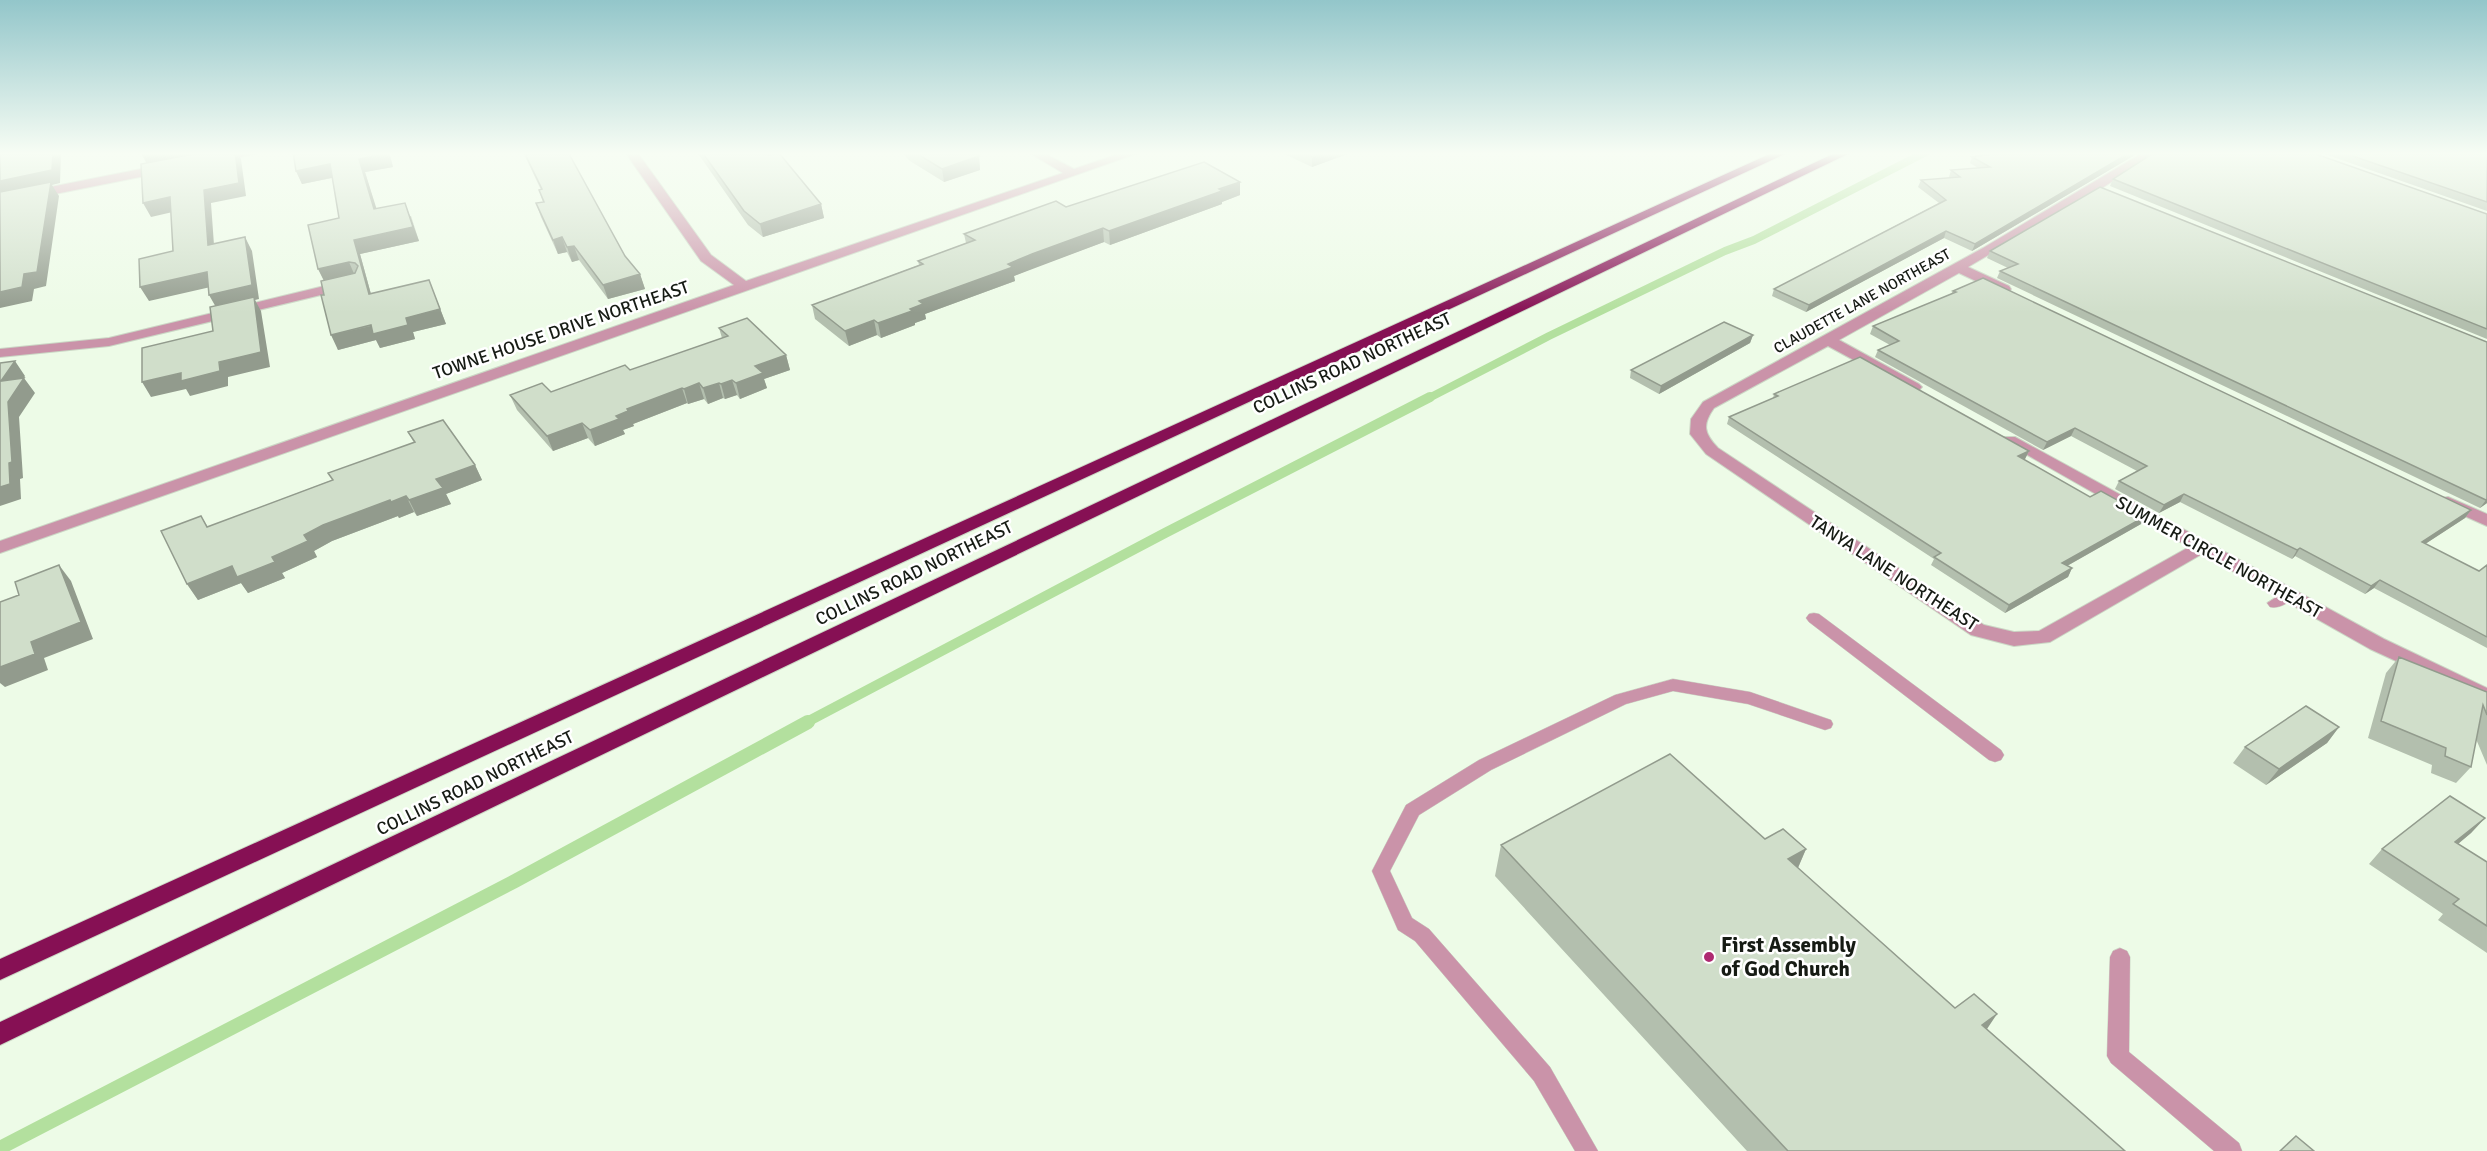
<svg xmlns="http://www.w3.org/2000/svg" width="2487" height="1151" viewBox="0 0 2487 1151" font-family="Signika,sans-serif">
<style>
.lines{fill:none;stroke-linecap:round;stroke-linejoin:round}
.stream-far2{stroke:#b3e09e;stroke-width:8}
.stream-far1{stroke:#b3e09e;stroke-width:10}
.stream{stroke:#b3e09e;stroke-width:14}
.lane-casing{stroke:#cbd7c5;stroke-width:1}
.street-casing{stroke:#cbd7c5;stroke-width:2}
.highway-casing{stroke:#cbd7c5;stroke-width:2}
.lane{fill:#ca93a9;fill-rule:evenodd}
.street{fill:#ca93a9;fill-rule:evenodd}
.highway{fill:#861054;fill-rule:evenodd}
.wall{fill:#b3bfae}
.shaded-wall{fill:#929b8d}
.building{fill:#d0deca;stroke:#929b8d;stroke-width:1.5}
.poi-dot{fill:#ae2a71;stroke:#fff;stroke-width:2}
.labels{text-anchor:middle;stroke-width:5;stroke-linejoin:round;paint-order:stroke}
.far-street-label{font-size:15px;fill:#161b14;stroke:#fff}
.street-label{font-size:18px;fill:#161b14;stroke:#fff}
.near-poi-label{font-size:21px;font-weight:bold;fill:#161b14;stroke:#fff;text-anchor:start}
</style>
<rect width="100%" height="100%" fill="#edfbe7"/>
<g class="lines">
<!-- stream-far2 -->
<path class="stream-far2" d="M1427,399L1549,336L1725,251L1754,240L1926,152"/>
<!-- stream-far1 -->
<path class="stream-far1" d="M805,723L1165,533L1430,397"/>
<!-- stream -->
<path class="stream" d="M0,1148L515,881L808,722"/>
<!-- lane casing -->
<g class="lane-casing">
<path id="lane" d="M2287,590L2292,591L2295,595C2290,603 2279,609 2270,607L2267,603Z
M1814,613L1819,614L2001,750L2004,755L2001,760L1995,762L1989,760L1809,622L1806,618L1809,614Z
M1673,679L1750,692L1831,720L1833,724L1831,728L1825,730L1748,704L1673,691L1626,704L1491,770L1419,815L1390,871L1412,918L1429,929L1550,1067L1598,1151H1575L1534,1081L1415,941L1398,930L1372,871L1406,805L1479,760L1615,695Z
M2120,948L2127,951L2130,957L2129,1052L2239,1143L2242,1151H2214L2111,1063L2107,1056L2110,957L2113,951Z"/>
</g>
<!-- street casing -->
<g class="street-casing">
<path id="street" d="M232,152H256L254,154L214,163L208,159L210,157Z
M625,152H637L711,255L746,281L1063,173L1028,152H1042L1074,169L1124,152H1141L0,553V541L734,285L701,261Z
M2144,152H2158L2102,188L1968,267L2009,286L2011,289L2009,292H1999L1959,273L1839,340L1919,384L1922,387L1919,390H1909L1828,346L1714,408C1702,425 1704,433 1718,448L1984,625L2014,632L2039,631L2189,547L2001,440L2003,437H2015L2384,639L2487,688V703L2370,649L2202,554L2050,642L2014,646L1971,635L1706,454L1690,434L1691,419L1703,402L1983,248Z
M166,164L170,165V171L0,205V197Z
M345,281L352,285L350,288L109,346L0,357V349L109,338Z
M2448,497L2487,514V526L2442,506L2440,502L2442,498Z"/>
</g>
<!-- highway casing -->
<g class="highway-casing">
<path id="highway" d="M1774,152H1789L0,980V959Z
M1837,152H1852L0,1045V1022Z"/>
</g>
<!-- lane -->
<use href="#lane" class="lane"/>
<!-- street -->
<use href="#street" class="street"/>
<!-- highway -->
<use href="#highway" class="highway"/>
</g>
<!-- wall -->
<path class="wall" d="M293,152H389L393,167L365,172L376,209L411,216L419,241L360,254L371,294L429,280L446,324L413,332L415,339L380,348L376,340L338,350L324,295V280L339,218L332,178L302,184L296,171Z
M523,152H568L625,256L640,274L645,289L608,299L579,260L572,262L567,252L558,254L541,217L536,203L543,202L539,190H541Z
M697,152H766L821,204L824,218L763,237L748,225Z
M901,152H974L979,156L980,170L944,182L910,161Z
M1280,152H1353L1312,167Z
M1990,152H2140L1972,251L1944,238L1806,312L1772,296L1774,289L1939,203L1918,187L1921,180L1950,178L1949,177L1951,170L1978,168L1970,163L1972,157L1993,154Z
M2319,152H2487V211Z
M2113,179L2487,214V339L2110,186Z
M1240,182V195L1222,202V204L1110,245L1104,242L1033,268L1014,276L1015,281L925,314L926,319L915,323V325L881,338L877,335L849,346L815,319L812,305L919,265L918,261L966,243L964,234L1066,207Z
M1990,251L2487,342V503L2480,508L1997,278L2000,271L2008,268L1987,258Z
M1953,291L2471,510L2465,518L2425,544L2479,571L2487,565V648L2374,588L2365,594L2295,556L2292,559L2180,502L2159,513L2115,489L2119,481L2137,471L2071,436L2043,450L1875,357L1878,350L1890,345L1870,334L1873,326L1951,294Z
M719,328L786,355L790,370L764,379L767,388L740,399L737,395L725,399L723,398L708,404L704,399L688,404L687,403L633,424L634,426L623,430L625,434L595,446L588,438L553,451L517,410L510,395L551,392L630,370L722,338Z
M1753,335L1750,343L1659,394L1630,378L1631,370Z
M1774,394L2029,451L2025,459L2024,460L2090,497L2141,524L2067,566L2072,568L2068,577L2005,613L1931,565L1934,559L1727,424L1729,417L1773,398Z
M408,432L475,465L482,480L446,494L451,504L417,516L414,512L399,518L398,516L332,541L314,551L317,557L282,573L285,578L248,593L241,583L198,600L187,584L201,516L208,527L332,480L414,443Z
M2399,657L2487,692V765L2476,739L2471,767L2456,783L2431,773L2432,765L2368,738L2386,673Z
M2339,727L2327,743L2266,785L2233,763L2245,747Z
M2485,818L2471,833L2458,844L2487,862V953L2438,920L2443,914L2369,864L2382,849Z
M1765,839L1806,849L1798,868L1955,1008L1987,1029L2125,1151H1747L1495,876L1501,845Z"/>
<!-- shaded-wall -->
<path class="shaded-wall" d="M53,152H60L61,154L60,183L52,185L59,196L46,286L34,289L32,301L0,308V181Z
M146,152H227L148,166L141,153Z
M235,152H237L241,159L246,196L211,203L215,259L208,245L204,190Z
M387,152H389L393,167L365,172L381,223L374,209L359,159Z
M1327,152H1353L1312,167V157Z
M2131,152H2140L1972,251L1975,244Z
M979,156L980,170L944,182L942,169Z
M330,164L336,177L302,184L296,171Z
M1240,182V195L1222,202V204L1110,245L1109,231Z
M170,197L177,211L151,217L143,203Z
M405,203L419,241L360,254L375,309L369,294L354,240Z
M821,204L824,218L763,237L760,224Z
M1103,228L1104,242L1014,276L1015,281L925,314L926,319L915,323V325L881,338L878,323L910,309L919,301L1032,254Z
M1946,231L1944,238L1806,312L1809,305Z
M245,237L252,251L259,299L255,300L261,311L270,367L228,377V386L190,396L186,389L151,397L142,382L181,373L220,371L217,309L209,295Z
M562,237L567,252L558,254L553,240Z
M574,246L579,260L572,262L567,247Z
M349,262L355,276L325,283L318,269Z
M207,272L215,286L149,301L140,287Z
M640,274L645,289L608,299L603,285Z
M429,280L446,324L413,332L415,339L380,348L376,340L338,350L331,335L406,318Z
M874,320L877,335L849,346L845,331Z
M1753,335L1750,343L1659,394L1661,386Z
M786,355L790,370L764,379L767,388L740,399L736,383L755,366Z
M15,361L25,376L12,396L1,381Z
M24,378L35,393L19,417L23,478L20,479L21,499L0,506V487L9,463L8,402Z
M732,380L737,395L725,399L721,384Z
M699,383L704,399L688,404L684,389Z
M719,383L723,398L708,404L703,388Z
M682,388L687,403L633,424L634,426L623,430L625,434L595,446L590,430L627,409Z
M582,423L588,438L553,451L547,436Z
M2075,428L2071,436L2043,450L2047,442Z
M2029,451L2025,459L2014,464L2018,456Z
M475,465L482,480L446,494L451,504L417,516L409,500L436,479Z
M2184,494L2180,502L2159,513L2164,505Z
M406,496L414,512L399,518L398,516L332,541L314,551L317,557L282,573L285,578L248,593L241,583L198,600L187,584L232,566L272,557L304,535L323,525L390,500Z
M2487,499V503L2480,508L2486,500Z
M2471,510L2465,518L2416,550L2422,542Z
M2146,516L2141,524L2058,571L2062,563Z
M2300,548L2295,556L2292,559L2297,550Z
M59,565L71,581L93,639L44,658L48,670L5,687L0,683V667L31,642Z
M2072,568L2068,577L2005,613L2009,605Z
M2380,580L2374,588L2365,594L2371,586Z
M2339,727L2327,743L2266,785L2279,769Z
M2485,818L2471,833L2441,858L2455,842Z
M1806,849L1793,879L1788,859Z
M1997,1014L1977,1044L1982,1025Z"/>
<!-- building -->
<path class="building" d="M0,152H53L52,170L0,181Z
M204,152H235L239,183L204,190L208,245L245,237L252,285L209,295L207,272L140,287L139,259L173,251L170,197L143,203L141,164Z
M293,152H387L388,153L359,159L374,209L405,203L413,227L354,240L369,294L429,280L440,309L406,318L408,325L373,334L371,325L331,335L321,295H324L321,281L355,273L358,266L355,263L349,262L318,269L308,225L339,218L330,164L296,171Z
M524,152H568L625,256L640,274L603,285L574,246L567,247L562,237L553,240L536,203L544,202L539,190L542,189Z
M702,152H766L768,155L779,153L821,204L760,224L744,211Z
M914,152H974L979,156L942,169Z
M1301,152H1327L1312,157Z
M2005,152H2131L1975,244L1946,231L1809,305L1774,289L1946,200L1921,180L1960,177L1951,170L1990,167L1972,157Z
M2155,152H2310L2487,214V329L2113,179Z
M2341,152H2487V202Z
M1204,162L1240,182L1219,189L1222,191L1109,231L1103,228L1032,254L1008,264L1013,267L919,301L923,304L910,309L912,311L878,323L874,320L845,331L812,305L923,264L918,261L975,240L964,234L1056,201L1066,207Z
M51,182L37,272L24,274L22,287L0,292V192Z
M2100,187L2487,342V499L2486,500L2000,271L2018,264L1990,251Z
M1983,278L2471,510L2422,542L2479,571L2487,565V637L2380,580L2371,586L2300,548L2297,550L2184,494L2164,505L2119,481L2147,466L2075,428L2047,442L1878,350L1899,341L1873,326L1956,292L1953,291Z
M254,297L261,352L219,362L220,371L181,381V373L142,382V348L213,331L210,307Z
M747,318L786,355L755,366L763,373L736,383L732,380L721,384L719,383L703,388L699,383L684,389L682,388L627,409L628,411L616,416L619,419L590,430L582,423L547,436L510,395L542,383L551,392L625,365L630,370L728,336L719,328Z
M1724,322L1753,335L1661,386L1631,370Z
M1860,357L2029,451L2018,456L2090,497L2101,491L2146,516L2062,563L2072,568L2009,605L1934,557L1941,553L1729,417L1778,396L1774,394Z
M15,361L1,381L24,378L8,402L12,462L9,463L10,484L0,487V363Z
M443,420L475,465L436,479L443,488L409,500L406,496L391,502L390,500L323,525L304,535L308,541L272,557L275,562L237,577L232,566L187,584L161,531L201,516L207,527L333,480L328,473L415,442L408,432Z
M59,565L81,622L31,642L35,654L0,667V602L19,595L15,582Z
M2399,657L2487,692V715L2483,705L2471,767L2445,756L2446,748L2381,721Z
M2306,706L2339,727L2279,769L2245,747Z
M1670,754L1765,839L1783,829L1806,849L1788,859L1955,1008L1974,994L1997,1014L1982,1025L2125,1151H1788L1501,845Z
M2450,796L2485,818L2455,842L2487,862V926L2453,904L2459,899L2382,849Z
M2296,1136L2314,1151H2280Z"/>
<!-- sky -->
<linearGradient id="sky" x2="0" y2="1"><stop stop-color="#93c6ca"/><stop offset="0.49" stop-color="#f7fdf4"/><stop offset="1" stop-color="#f7fdf4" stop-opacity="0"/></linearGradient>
<rect width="2487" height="313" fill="url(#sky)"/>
<!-- markers -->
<circle class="poi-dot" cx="1709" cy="957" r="6"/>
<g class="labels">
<!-- far-street labels -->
<g class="far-street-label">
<text transform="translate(1862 301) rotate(-29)" y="5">CLAUDETTE LANE NORTHEAST</text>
</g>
<!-- street labels -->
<g class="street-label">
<text transform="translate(561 330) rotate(-19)" y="6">TOWNE HOUSE DRIVE NORTHEAST</text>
<text transform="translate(1352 363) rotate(-25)" y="6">COLLINS ROAD NORTHEAST</text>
<text transform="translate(2219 557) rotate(29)" y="6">SUMMER CIRCLE NORTHEAST</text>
<text transform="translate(914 573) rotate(-26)" y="6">COLLINS ROAD NORTHEAST</text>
<text transform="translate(1894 573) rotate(33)" y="6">TANYA LANE NORTHEAST</text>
<text transform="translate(475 783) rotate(-26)" y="6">COLLINS ROAD NORTHEAST</text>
</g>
<!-- near-poi labels -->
<g class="near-poi-label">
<text x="1721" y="952">First Assembly<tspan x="1721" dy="24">of God Church</tspan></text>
</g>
</g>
</svg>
